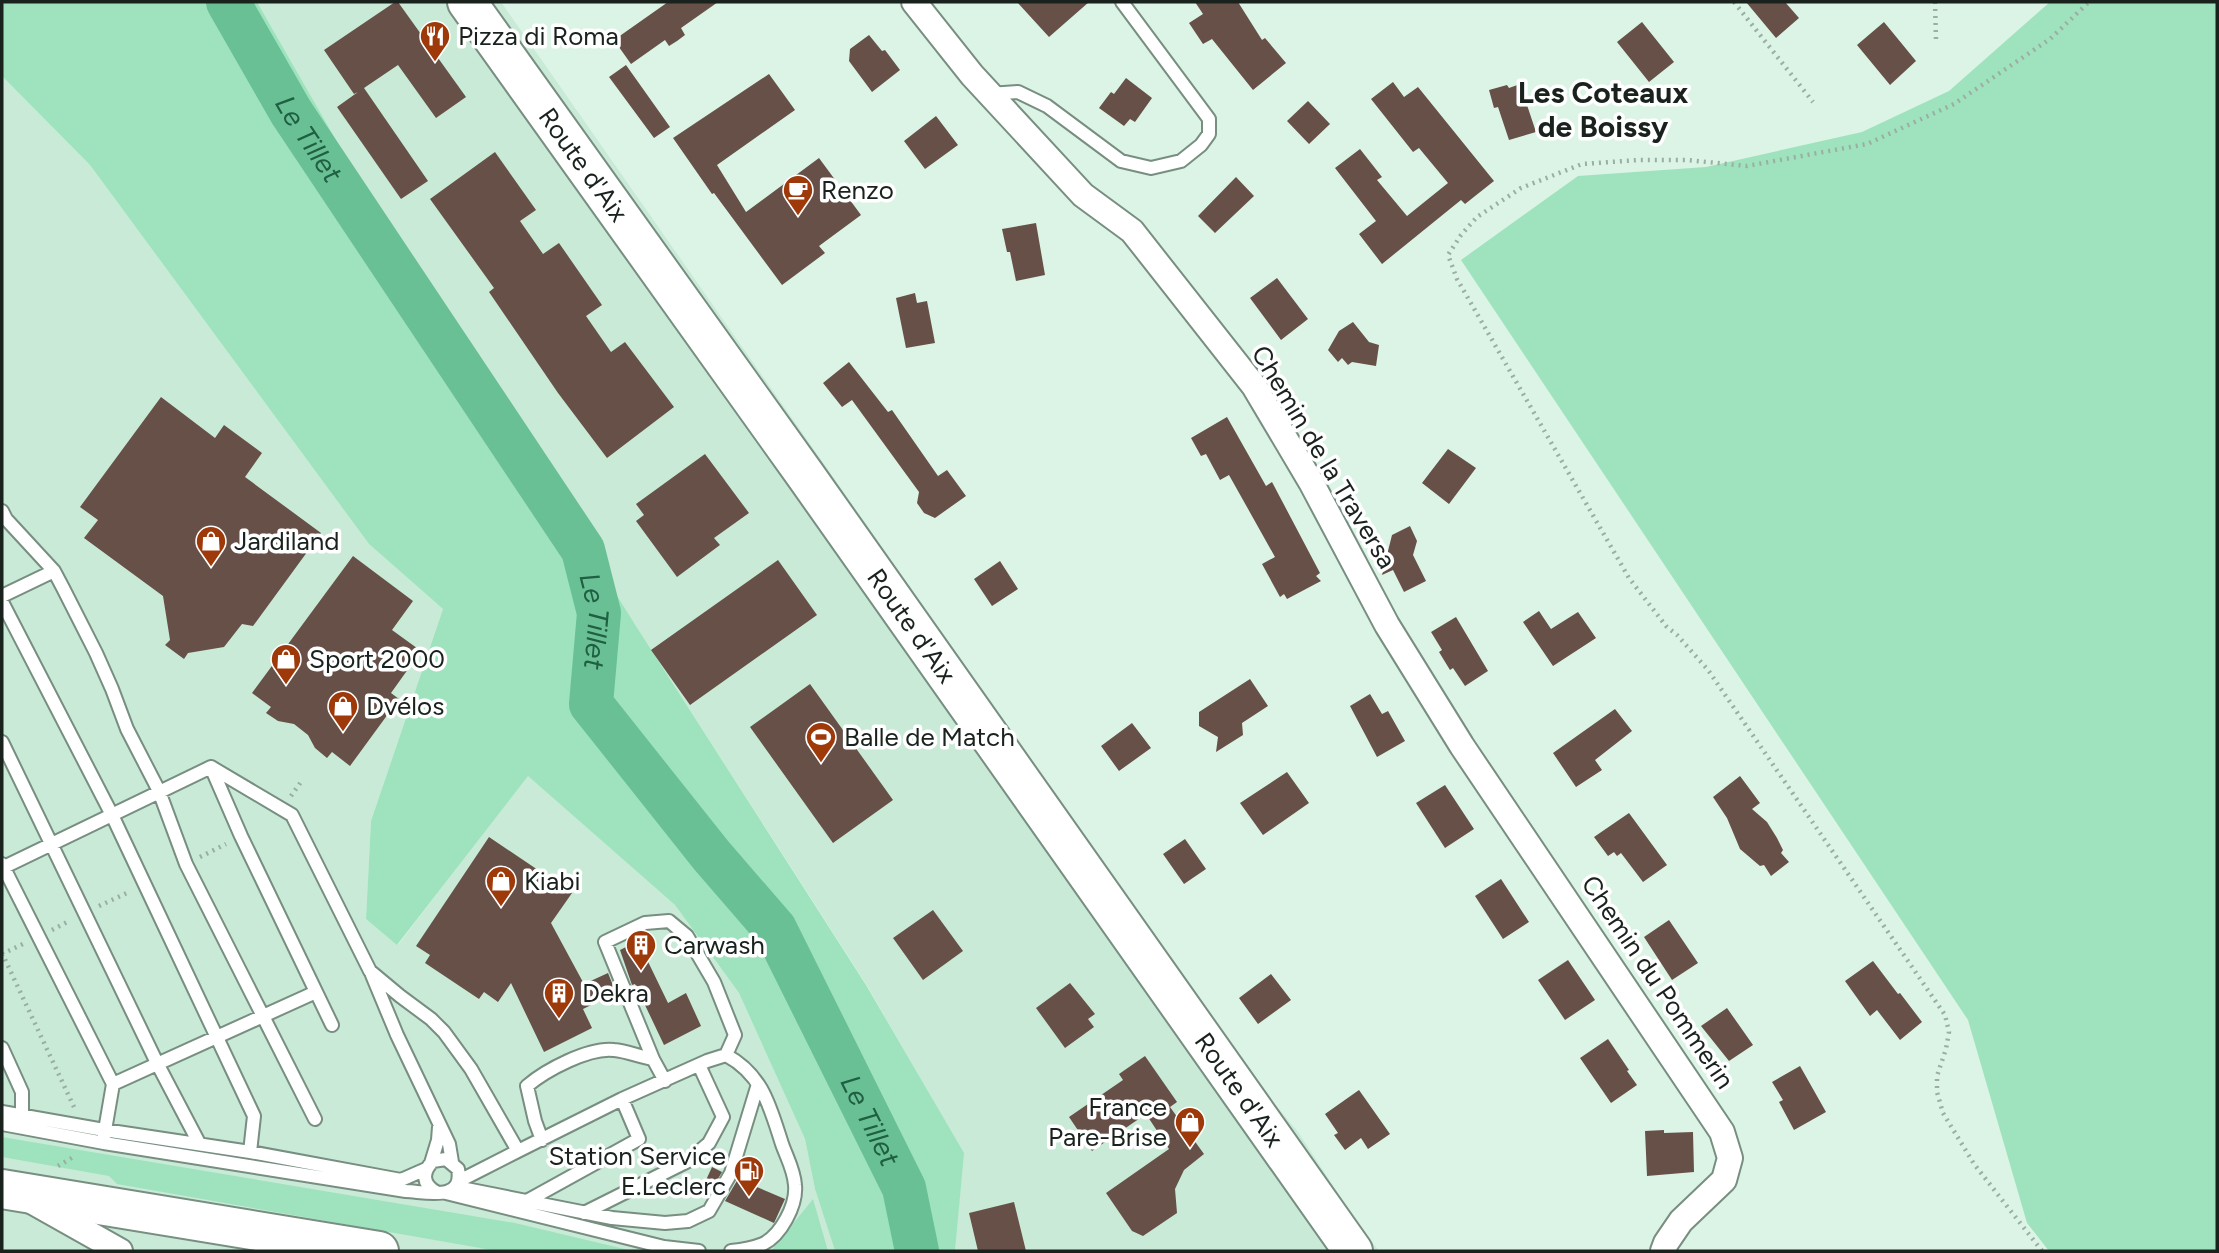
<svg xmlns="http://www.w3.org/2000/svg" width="2219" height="1253" viewBox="0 0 2219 1253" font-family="Figtree,sans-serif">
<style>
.built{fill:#c9ead7}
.green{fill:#9ee3be}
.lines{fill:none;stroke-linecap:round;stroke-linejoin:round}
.river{stroke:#6ac095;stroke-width:44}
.building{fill:#675048}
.service-casing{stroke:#778e81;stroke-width:16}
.minor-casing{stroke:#778e81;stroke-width:28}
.primary-casing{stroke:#778e81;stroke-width:42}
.path{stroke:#9aaea2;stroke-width:4.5;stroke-dasharray:2 5;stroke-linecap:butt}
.service{stroke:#fff;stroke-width:12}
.minor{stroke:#fff;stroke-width:24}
.primary{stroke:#fff;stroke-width:38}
.labels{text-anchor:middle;stroke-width:7;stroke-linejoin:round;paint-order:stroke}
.poi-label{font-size:26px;fill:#19221d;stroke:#fff;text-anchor:start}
.street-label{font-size:26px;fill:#19221d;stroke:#fff}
.water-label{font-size:28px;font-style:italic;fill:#1f5f42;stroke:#fff}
.quarter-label{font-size:30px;font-weight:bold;fill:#19221d;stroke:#fff}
</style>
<rect width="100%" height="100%" fill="#dbf4e5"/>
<!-- built -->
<path class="built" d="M257,2H501L1256,1082L1298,1132L1354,1218L1379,1251H955L963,1153L866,984L636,626L379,215Z
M2,76L90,165L369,544L443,609L371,821L366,919L398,945L527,775L675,905L739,993L805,1139L815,1189L835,1251H2Z"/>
<!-- green -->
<path class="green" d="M2,2H257L379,215L636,626L866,985L964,1153L955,1251H835L815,1189L805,1139L739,993L675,905L528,776L397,945L366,919L371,821L443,609L369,544L90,165L2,76Z
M2050,2H2217V1251H2049L2027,1223L1968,1020L1461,260L1578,176L1706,167L1862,132L1949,91Z
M2,1137L515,1223L633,1251H497L117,1184L109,1176L2,1157Z
M813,1199L828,1251H771Z"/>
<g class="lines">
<!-- river -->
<path class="river" id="s1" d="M228,2L291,112L583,550L599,613L591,704L711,855L775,929L904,1188L917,1251"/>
</g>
<!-- building -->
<path class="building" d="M395,2H398L466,97L436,118L398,65L364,88L428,181L401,199L337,107L358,92L354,94L324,50Z
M668,2H718L681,28L685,35L677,41L669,46L665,40L631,64L614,40Z
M1017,2H1089L1049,37Z
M1195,2H1238L1262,40L1265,38L1286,63L1253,90L1212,39L1203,44L1189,23L1203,14Z
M1746,2H1785L1799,18L1776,38Z
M1642,22L1674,62L1649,82L1617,42Z
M1884,22L1916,61L1890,85L1857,45Z
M869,35L882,51L885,50L900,70L872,92L849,61L850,49Z
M626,65L670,127L654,138L609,77Z
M769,74L795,110L717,165L746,212L819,158L861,215L819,246L825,253L782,285L714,193L712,194L673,138Z
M1126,78L1152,98L1135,122L1130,119L1124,126L1099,108L1111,92L1114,94Z
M1393,82L1404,97L1418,87L1494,181L1465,204L1461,200L1382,264L1359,234L1376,221L1335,168L1360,149L1382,177L1377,180L1407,216L1448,183L1419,148L1413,152L1371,99Z
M1520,84L1536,132L1509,140L1498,107L1494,108L1489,90L1507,85L1509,88Z
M1308,101L1330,124L1309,144L1287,121Z
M936,116L958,145L925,169L904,141Z
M495,152L536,210L520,221L543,254L559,243L602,305L586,316L611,352L625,342L674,407L607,458L558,393L489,292L494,288L430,199Z
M1236,177L1254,196L1215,233L1198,216Z
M1036,223L1045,275L1016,281L1010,252H1007L1002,229Z
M1277,278L1308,319L1281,340L1250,298Z
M915,293L917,303L927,301L935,343L906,348L896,298Z
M1353,322L1369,342L1379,345L1376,366L1352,362L1348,365L1342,358L1338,362L1328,350L1339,331Z
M849,362L888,412L892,410L938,476L947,470L966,496L935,518L924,513L917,503L919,492L852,400L842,407L823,383Z
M161,397L215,438L224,425L262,453L245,477L321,533L253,626L242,624L224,647L188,653L184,659L165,645L170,640L163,596L84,538L98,520L80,507Z
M1227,417L1266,486L1272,482L1320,573L1316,576L1321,581L1287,599L1284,594L1280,597L1262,564L1275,557L1229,475L1220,480L1206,454L1201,456L1191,438Z
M1448,449L1476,468L1449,504L1422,483Z
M705,454L749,513L714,538L720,545L677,577L636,521L644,515L636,504Z
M1410,526L1417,541L1413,555L1426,581L1404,592L1393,570L1382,575L1392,535Z
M353,556L413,601L392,630L421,651L391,693L399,699L350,766L332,752L327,758L315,748L308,735L294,724L278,721L266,713L271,707L252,693Z
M778,560L817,615L690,705L651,650Z
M1000,561L1018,589L992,606L974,579Z
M1539,611L1551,629L1578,612L1596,638L1553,666L1523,622Z
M1456,617L1488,671L1465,686L1453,668L1450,670L1439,652L1442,650L1431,632Z
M1250,679L1268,706L1242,723L1243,735L1216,752L1218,737L1199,726V712Z
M810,684L893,800L833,843L750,727Z
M1370,694L1382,714L1388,711L1405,741L1377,757L1350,706Z
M1615,709L1632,731L1595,760L1602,770L1576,787L1553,753Z
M1132,723L1151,748L1119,771L1101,746Z
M1287,772L1309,803L1263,835L1240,803Z
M1740,776L1760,803L1752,809L1767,822L1777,838L1783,850L1781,853L1789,862L1771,876L1764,865L1760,866L1740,849L1727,818L1713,797Z
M1445,785L1474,829L1445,848L1416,803Z
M1629,813L1667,865L1643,882L1621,853L1617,856L1614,852L1608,856L1594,837Z
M489,837L572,893L551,923L584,984L608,973L616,993L583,1009L592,1028L544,1052L511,983L498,1002L484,992L479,999L425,963L430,955L416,946Z
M1185,839L1206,869L1184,884L1163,854Z
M1501,879L1529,922L1503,939L1475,896Z
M933,910L963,951L923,980L893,938Z
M1669,920L1698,963L1672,980L1644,937Z
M638,941L668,1003L686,993L701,1026L664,1045L635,984L632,985L620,950Z
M1568,960L1595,1000L1565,1020L1538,980Z
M1873,961L1898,994L1900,993L1922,1022L1900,1040L1877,1010L1870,1016L1845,981Z
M1271,974L1291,1000L1258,1024L1239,998Z
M1070,983L1095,1014L1088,1019L1094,1027L1065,1048L1036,1008Z
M1727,1008L1753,1045L1729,1061L1701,1026Z
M1608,1039L1629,1070L1627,1071L1637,1085L1611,1103L1580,1058Z
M1145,1056L1177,1102L1170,1107L1204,1154L1184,1170L1175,1189L1177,1213L1143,1236L1132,1231L1106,1193L1169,1149L1146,1114L1092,1151L1069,1117L1123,1080L1119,1074Z
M1800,1066L1826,1112L1794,1130L1779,1102L1783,1100L1772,1082Z
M1359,1090L1390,1134L1368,1149L1361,1138L1345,1150L1334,1135L1338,1133L1325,1114Z
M1664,1130V1133L1693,1132L1694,1172L1647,1176L1645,1131Z
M712,1167L722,1172L709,1194L701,1191Z
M738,1179L785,1199L774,1223L725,1201Z
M1014,1202L1026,1251H978L969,1213Z"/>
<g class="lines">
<!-- service casing -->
<g class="service-casing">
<path id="service" d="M989,94L1018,92L1047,106L1121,161L1151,168L1181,161L1201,145L1209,134V119L1122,2
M2,511L6,519L54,571L63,588L96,653L112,689L127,729L159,791L186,864L315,1119
M2,596L54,571
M2,602L112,815L254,1116L250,1152
M2,742L157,1063L199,1143
M211,767L292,815L370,971L400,996L431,1019L444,1032L471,1069L518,1151L622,1099L707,1061L726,1055C763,1075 770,1107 782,1144C787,1158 794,1170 795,1185C797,1205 781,1235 763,1244C753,1248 741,1250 731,1251
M211,767L241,836L332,1025
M2,864L113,1084L104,1136
M2,868L211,767
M372,975L397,1035L449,1144L452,1162
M2,1048L22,1092V1124
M653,1059L605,942L645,923L669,921L687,936L714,982L735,1035L726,1055
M113,1084L316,992
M2,1112L104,1130L250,1152L401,1180L426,1169
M2,1124L104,1143L406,1191C427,1192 464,1202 458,1169L446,1159L433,1161C422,1172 422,1184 436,1192
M542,1140L535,1121L527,1086C546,1070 589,1047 614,1050C627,1051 640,1057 653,1059L665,1081
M431,1163L438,1140L439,1127
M459,1181L518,1151
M456,1187L612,1218L665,1223L688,1221L709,1211L731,1173L758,1084
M446,1193L664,1247L699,1251
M525,1202L639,1139L622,1099
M584,1213L688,1161L709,1143L723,1117L699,1065"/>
</g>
<!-- minor casing -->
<g class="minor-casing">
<path id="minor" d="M914,2L972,75L1083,195L1132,231L1254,386L1311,482L1387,625L1462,746L1722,1132L1730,1158L1724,1180L1681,1221L1666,1243L1663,1251
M33,1202L120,1251"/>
</g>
<!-- primary casing -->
<g class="primary-casing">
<g id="primary">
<path id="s2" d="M467,2L806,476L1353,1251"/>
<path d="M2,1189L379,1251"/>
</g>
</g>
<!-- path -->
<path class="path" d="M1734,2L1813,102
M1935,2L1936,40
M291,796L303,779
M200,857L226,844
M99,906L129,892
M52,930L69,921
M2,953L74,1107
M2,954L25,943
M58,1166L75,1156
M2042,1251L1974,1164L1943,1113L1937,1092V1076L1946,1049L1949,1032L1945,1015L1708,670L1677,635L1666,626L1629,578L1457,279L1448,255L1461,235L1477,217L1521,188L1582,164L1638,160H1687L1747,166L1867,144L1954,104L2050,39L2089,2"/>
<!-- service -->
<use href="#service" class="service"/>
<!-- minor -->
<use href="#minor" class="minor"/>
<!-- primary -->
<use href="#primary" class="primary"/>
</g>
<!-- icons -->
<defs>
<g id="restaurant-pin" transform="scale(1.575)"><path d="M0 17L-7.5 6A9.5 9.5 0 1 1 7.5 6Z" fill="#9e390a" stroke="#fff"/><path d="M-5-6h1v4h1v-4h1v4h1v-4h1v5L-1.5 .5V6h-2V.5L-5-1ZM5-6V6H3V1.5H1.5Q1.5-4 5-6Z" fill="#fff"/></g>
<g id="cafe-pin" transform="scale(1.575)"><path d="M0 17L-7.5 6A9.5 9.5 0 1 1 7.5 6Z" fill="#9e390a" stroke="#fff"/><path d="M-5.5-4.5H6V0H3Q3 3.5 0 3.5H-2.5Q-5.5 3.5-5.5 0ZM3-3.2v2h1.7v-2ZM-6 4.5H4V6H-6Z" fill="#fff"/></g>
<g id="shop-pin" transform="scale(1.575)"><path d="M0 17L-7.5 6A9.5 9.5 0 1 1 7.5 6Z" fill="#9e390a" stroke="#fff"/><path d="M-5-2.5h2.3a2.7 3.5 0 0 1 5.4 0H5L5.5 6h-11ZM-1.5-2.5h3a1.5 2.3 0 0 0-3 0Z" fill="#fff"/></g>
<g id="stadium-pin" transform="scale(1.575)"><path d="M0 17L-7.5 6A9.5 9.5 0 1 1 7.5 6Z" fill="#9e390a" stroke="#fff"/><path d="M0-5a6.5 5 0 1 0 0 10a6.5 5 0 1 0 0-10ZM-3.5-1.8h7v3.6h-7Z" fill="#fff"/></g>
<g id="building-pin" transform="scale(1.575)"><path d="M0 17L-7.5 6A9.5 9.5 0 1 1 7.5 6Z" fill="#9e390a" stroke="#fff"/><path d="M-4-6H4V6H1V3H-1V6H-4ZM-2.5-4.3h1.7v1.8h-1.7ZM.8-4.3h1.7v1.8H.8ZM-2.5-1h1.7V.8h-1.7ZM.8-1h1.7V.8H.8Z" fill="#fff"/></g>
<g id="fuel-pin" transform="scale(1.575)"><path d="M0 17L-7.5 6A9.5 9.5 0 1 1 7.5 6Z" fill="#9e390a" stroke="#fff"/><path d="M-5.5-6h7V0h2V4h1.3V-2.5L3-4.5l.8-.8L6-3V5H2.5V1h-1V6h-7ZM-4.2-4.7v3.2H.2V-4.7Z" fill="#fff"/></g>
</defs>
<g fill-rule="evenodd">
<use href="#restaurant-pin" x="435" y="36"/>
<use href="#cafe-pin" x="798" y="190"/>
<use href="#shop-pin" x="211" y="541"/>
<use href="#shop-pin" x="286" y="659"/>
<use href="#shop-pin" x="343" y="706"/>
<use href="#stadium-pin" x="821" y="737"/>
<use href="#shop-pin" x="501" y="881"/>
<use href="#building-pin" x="641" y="945"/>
<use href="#building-pin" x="559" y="993"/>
<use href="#shop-pin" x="1190" y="1122"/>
<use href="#fuel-pin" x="749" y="1171"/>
</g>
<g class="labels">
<!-- poi labels -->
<g class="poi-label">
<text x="458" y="45">Pizza di Roma</text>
<text x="821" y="199">Renzo</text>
<text x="234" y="550">Jardiland</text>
<text x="309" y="668">Sport 2000</text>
<text x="366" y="715">Dvélos</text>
<text x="844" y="746">Balle de Match</text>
<text x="524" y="890">Kiabi</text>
<text x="664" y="954">Carwash</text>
<text x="582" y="1002">Dekra</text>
<text x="1167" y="1116" text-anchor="end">France<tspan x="1167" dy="30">Pare-Brise</tspan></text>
<text x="726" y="1165" text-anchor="end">Station Service<tspan x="726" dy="30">E.Leclerc</tspan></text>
</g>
<!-- street labels -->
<g class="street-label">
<text dy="9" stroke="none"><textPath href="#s2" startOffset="200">Route d'Aix</textPath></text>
<text transform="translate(1324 457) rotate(59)" y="9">Chemin de la Traversa</text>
<text dy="9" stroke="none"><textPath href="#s2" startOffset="766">Route d'Aix</textPath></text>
<text transform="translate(1658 982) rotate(56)" y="9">Chemin du Pommerin</text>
<text dy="9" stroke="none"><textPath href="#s2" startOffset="1334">Route d'Aix</textPath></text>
</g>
<!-- water labels -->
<g class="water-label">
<text dy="10" stroke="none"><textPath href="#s1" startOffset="159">Le Tillet</textPath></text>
<text dy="10" stroke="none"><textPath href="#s1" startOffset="726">Le Tillet</textPath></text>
<text dy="10" stroke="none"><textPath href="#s1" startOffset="1314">Le Tillet</textPath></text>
</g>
<!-- quarter labels -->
<g class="quarter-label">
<text x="1603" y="103">Les Coteaux<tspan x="1603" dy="34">de Boissy</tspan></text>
</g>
</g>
<!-- border -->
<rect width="2219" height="1253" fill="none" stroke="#19221d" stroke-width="7"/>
</svg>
